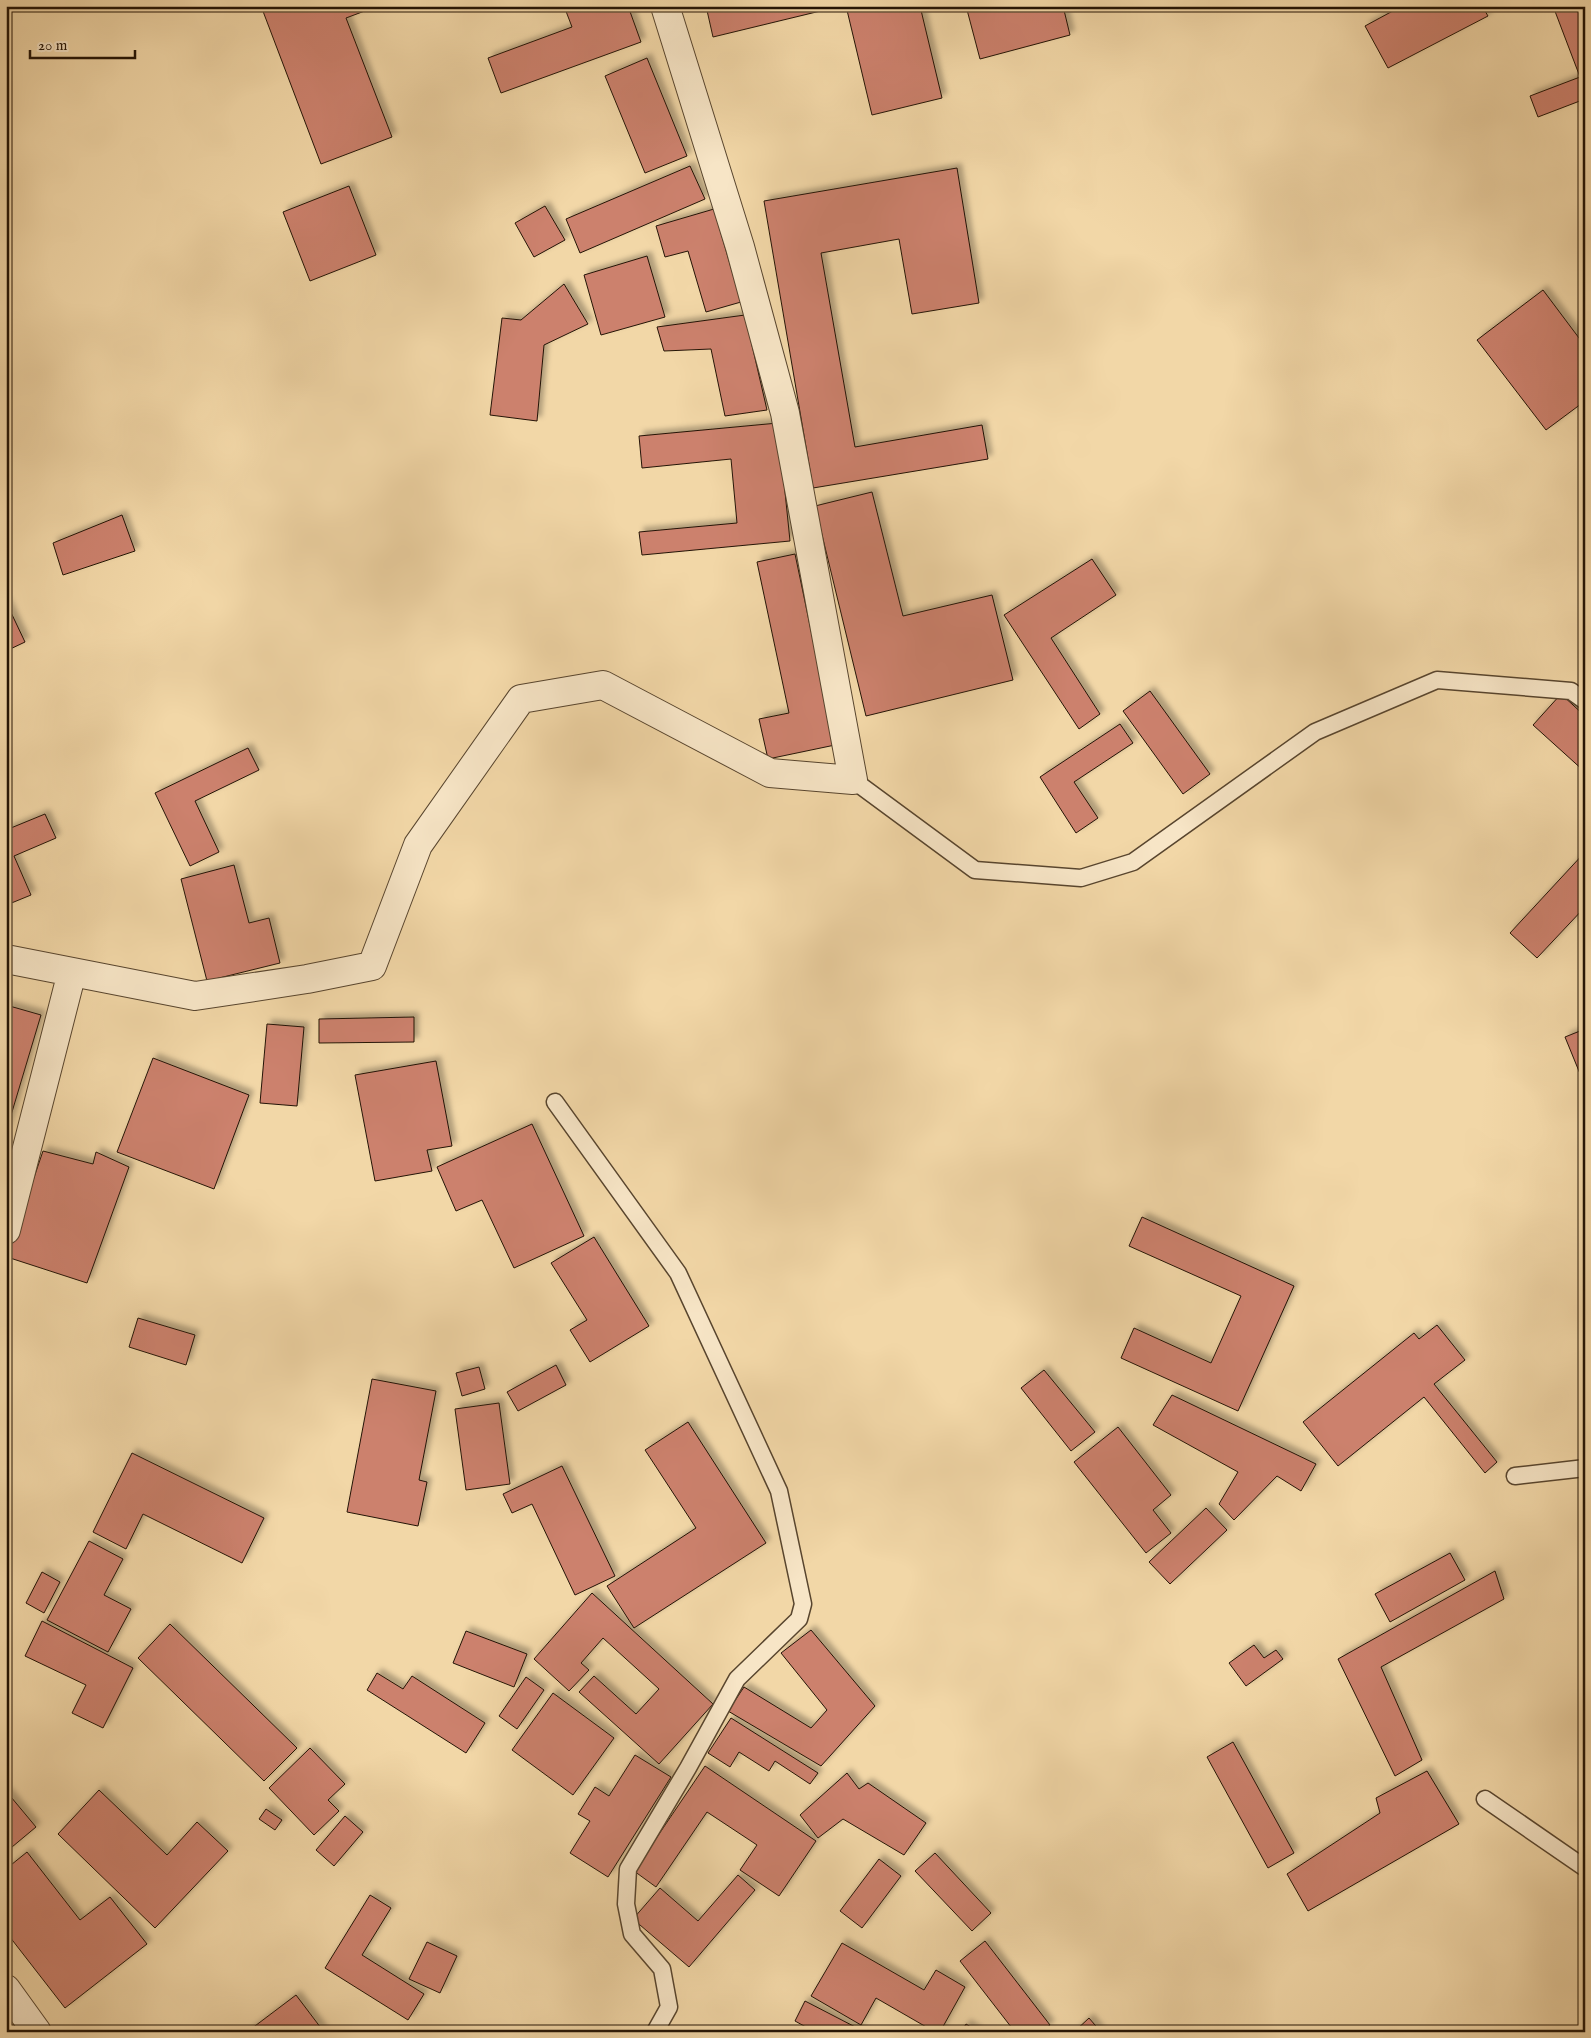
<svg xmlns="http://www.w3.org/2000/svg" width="1591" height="2038" viewBox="0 0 1591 2038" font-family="'IM FELL English',serif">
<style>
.building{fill:#cc816d;stroke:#241405;filter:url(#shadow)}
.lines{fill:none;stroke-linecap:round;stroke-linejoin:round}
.service-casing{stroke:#58452e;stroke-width:19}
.minor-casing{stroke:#58452e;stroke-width:30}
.service{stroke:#f7e5c6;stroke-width:16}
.minor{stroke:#f7e5c6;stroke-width:28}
</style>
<defs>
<filter id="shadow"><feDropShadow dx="4.5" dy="-4.5" stdDeviation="2.5" flood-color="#0004"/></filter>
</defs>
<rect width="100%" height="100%" fill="#f2d7a7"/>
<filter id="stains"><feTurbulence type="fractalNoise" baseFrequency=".004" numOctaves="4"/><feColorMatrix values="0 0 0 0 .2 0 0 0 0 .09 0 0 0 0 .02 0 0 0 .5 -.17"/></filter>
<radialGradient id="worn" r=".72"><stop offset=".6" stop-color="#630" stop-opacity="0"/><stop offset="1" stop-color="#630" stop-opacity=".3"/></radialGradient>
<!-- building -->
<path class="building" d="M261,6H378L346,18L392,137L321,164Z
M564,6H628L641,42L501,93L488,58L572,27Z
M706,6H841L713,37Z
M846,6H920L942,98L872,115Z
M966,6H1063L1070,35L980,59Z
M1402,6H1482L1488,16L1388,68L1365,26Z
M1553,6H1585V99L1538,117L1530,96L1580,77Z
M647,58L687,156L645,173L605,76Z
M690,166L705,199L580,253L566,219Z
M957,168L979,303L912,314L899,239L821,253L855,447L982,425L988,459L813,488L764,201Z
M349,186L376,255L310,281L283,212Z
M545,206L565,240L534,257L515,223Z
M714,209L741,302L706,312L688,251L665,257L656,226Z
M647,256L665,317L601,335L584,275Z
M564,284L588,324L544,345L537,421L490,415L502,318L521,320Z
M1543,290L1585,346V401L1546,430L1477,340Z
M745,315L767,410L725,416L711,349L664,351L657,327Z
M778,423L790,541L642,555L639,532L737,523L731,459L642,468L639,436Z
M872,492L903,616L992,595L1013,680L866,716L815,506Z
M122,515L135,551L63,575L53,543Z
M795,554L835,745L768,759L759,719L789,713L757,562Z
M1092,559L1116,595L1051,638L1100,714L1079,729L1004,615Z
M6,602L25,642L6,651Z
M1150,691L1210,774L1183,794L1123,711Z
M1561,694L1585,716V772L1533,725Z
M1120,724L1133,743L1074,782L1098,818L1076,833L1040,777Z
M248,748L259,770L195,801L219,852L190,866L155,793Z
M45,814L56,838L14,856L31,895L9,904L6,899V830Z
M1585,852V907L1537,958L1510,933Z
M234,865L249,923L269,918L280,963L207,981L181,879Z
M6,1005L41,1015L6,1132Z
M414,1017V1042L319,1043V1019Z
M267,1024L304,1027L297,1106L260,1103Z
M1585,1029V1086L1565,1037Z
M153,1058L249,1095L214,1189L117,1152Z
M436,1061L452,1146L427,1150L432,1171L375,1181L355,1075Z
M532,1124L584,1236L514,1268L482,1200L456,1211L437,1167Z
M43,1151L93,1164L96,1152L129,1167L87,1283L7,1257Z
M1142,1217L1294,1286L1238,1411L1121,1358L1134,1328L1211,1363L1241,1296L1129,1246Z
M594,1237L649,1326L590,1362L570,1330L587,1320L551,1263Z
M138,1318L195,1335L186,1365L129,1347Z
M1437,1325L1465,1360L1434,1384L1497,1462L1485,1473L1424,1397L1338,1466L1303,1422L1414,1333L1419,1339Z
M556,1365L566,1385L518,1411L507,1392Z
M479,1367L485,1389L462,1396L456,1373Z
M1044,1370L1095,1432L1071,1451L1021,1388Z
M372,1379L436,1391L419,1480L427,1482L418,1526L347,1512Z
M1172,1395L1316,1464L1301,1491L1277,1476L1234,1520L1219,1504L1238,1472L1153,1425Z
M499,1403L510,1484L466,1490L455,1409Z
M688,1422L766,1543L634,1628L607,1586L696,1528L645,1450Z
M1118,1427L1171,1495L1153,1510L1171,1533L1146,1553L1074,1462Z
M132,1453L264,1518L242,1563L143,1514L126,1549L93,1532Z
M562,1466L615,1576L575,1595L532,1504L512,1513L503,1494Z
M1206,1508L1227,1530L1170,1584L1149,1562Z
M89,1541L123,1559L104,1595L131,1609L108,1652L47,1620Z
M1450,1553L1465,1580L1390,1622L1375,1594Z
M1495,1571L1504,1599L1381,1667L1422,1760L1395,1776L1338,1659Z
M42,1572L60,1582L44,1613L26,1603Z
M592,1593L713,1704L659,1764L579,1692L594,1676L636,1714L659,1689L603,1638L581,1663L589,1670L569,1691L534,1659Z
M42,1621L133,1668L103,1728L72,1713L86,1685L25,1656Z
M170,1624L297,1748L264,1781L138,1658Z
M811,1630L875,1706L821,1766L728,1711L744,1687L811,1728L827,1710L781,1653Z
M466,1631L527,1654L514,1687L453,1663Z
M1254,1645L1264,1658L1276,1650L1283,1659L1246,1686L1229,1663Z
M377,1673L403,1689L412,1676L485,1723L466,1753L367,1690Z
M526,1677L544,1690L517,1729L499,1716Z
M553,1693L614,1738L573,1795L512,1750Z
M731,1718L818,1773L810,1784L775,1761L769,1771L739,1752L730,1767L708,1753Z
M1233,1742L1294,1853L1268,1868L1207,1757Z
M310,1748L345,1784L328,1800L339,1811L314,1835L269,1788Z
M635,1755L671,1777L608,1877L570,1853L590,1821L578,1814L595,1787L609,1796Z
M705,1766L816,1841L779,1896L740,1870L757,1845L707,1812L656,1887L634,1871Z
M1427,1771L1459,1824L1308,1911L1287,1874L1380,1813L1376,1798Z
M847,1773L859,1789L868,1783L926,1823L904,1855L843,1819L818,1838L800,1815Z
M99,1790L167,1855L197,1822L228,1851L155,1928L58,1834Z
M6,1791L36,1827L6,1852Z
M266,1809L282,1820L275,1830L259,1819Z
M345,1816L363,1832L334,1866L316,1850Z
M27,1852L80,1920L110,1897L147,1944L65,2008L6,1932V1869Z
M935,1853L991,1913L972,1931L915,1871Z
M879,1859L901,1876L862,1928L840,1911Z
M738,1875L755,1890L689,1967L633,1919L660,1888L698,1921Z
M370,1895L391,1908L362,1955L424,1994L408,2020L325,1968Z
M985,1941L1050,2025L1041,2032H1015L960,1961Z
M427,1942L457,1956L440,1993L409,1979Z
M842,1943L924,1990L936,1970L965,1987L940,2032H935L876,1998L861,2025L811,1996Z
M296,1995L324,2032H247Z
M805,2001L863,2031V2032H815L795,2021Z
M1089,2018L1101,2032H1074Z
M966,2024L979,2032H961Z"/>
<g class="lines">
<!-- service casing -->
<g class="service-casing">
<path id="service" d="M853,780L975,870L1081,878L1133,862L1315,732L1437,680L1571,691L1585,701
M555,1102L678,1273L779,1491L803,1604L799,1619L737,1679L688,1768L628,1869L626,1904L632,1934L662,1969L669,2007L655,2032
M1515,1476L1585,1468
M1485,1799L1585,1868"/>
</g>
<!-- minor casing -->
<g class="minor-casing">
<path id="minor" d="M6,959L195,996L307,979L372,966L418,845L521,699L603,685L770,773L853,780L785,413L740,247L665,6
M6,1230L72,972
M6,1989L37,2032"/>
</g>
<!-- service -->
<use href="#service" class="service"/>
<!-- minor -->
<use href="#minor" class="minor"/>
</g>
<!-- margin -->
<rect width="1591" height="2038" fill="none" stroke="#f2d7a7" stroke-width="25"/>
<rect x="8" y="8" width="1576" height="2023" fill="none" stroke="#241405" stroke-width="2.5"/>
<rect x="12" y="12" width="1566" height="2013" fill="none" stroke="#241405"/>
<!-- scale -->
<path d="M30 50v8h105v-8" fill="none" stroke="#241405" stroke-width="2.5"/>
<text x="38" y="50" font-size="15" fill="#241405" stroke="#f7e5c6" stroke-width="4" paint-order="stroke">20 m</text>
<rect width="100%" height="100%" filter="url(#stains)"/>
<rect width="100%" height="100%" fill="url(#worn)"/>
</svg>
